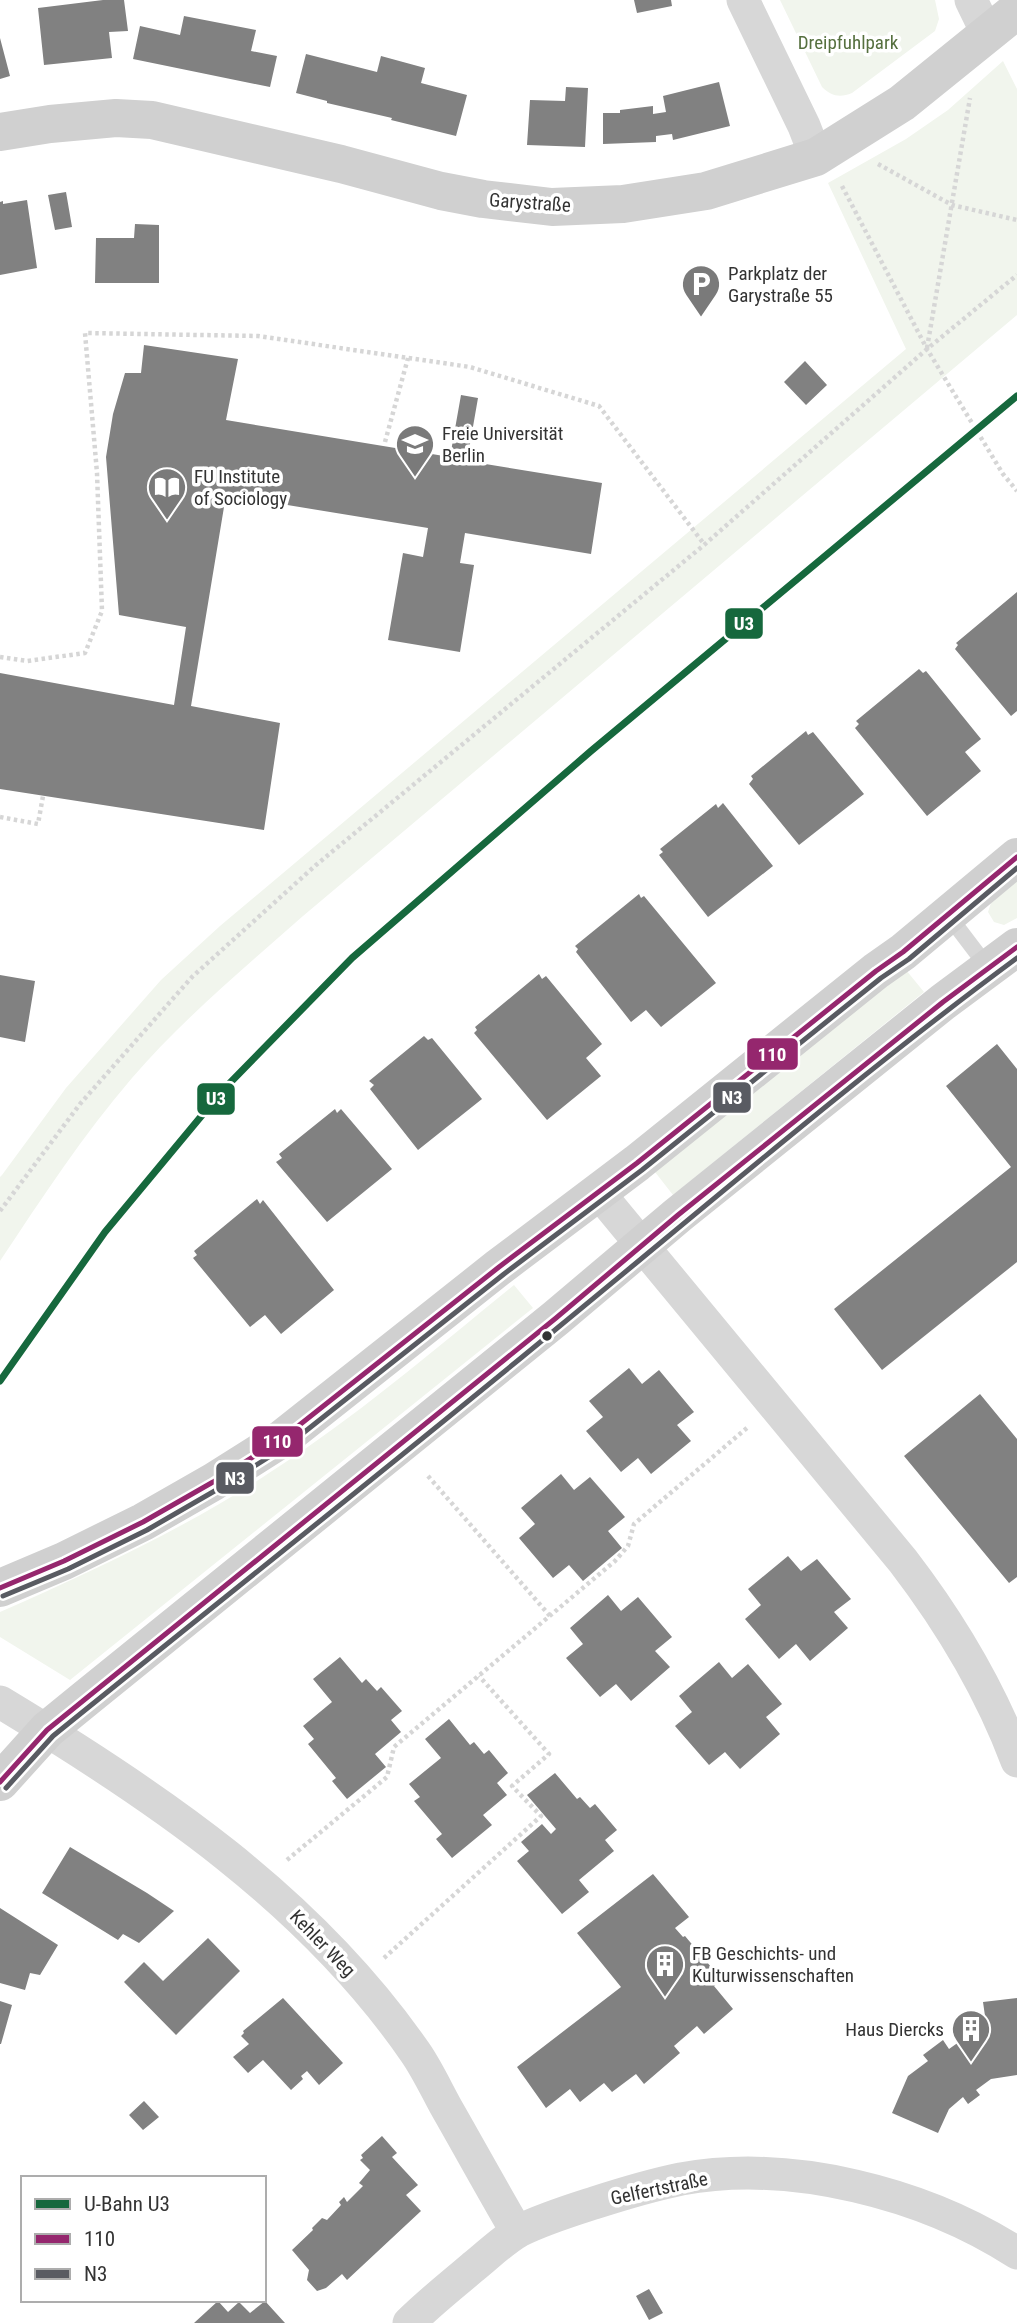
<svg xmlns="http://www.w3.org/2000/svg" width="1017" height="2323" viewBox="0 0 1017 2323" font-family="'Roboto Condensed',sans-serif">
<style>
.green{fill:#f1f5ed}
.building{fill:#818181}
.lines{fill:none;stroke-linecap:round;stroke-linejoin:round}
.path{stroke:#d6d6d6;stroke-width:4.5;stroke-dasharray:3.5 3.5;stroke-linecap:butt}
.lane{stroke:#d7d7d7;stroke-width:16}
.street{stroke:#d7d7d7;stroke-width:33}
.secondary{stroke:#d0d0d0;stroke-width:38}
.bus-1-casing{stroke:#fff;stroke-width:10}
.bus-2-casing{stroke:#fff;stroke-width:10}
.bus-1{stroke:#95276e;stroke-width:5}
.bus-2{stroke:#595b62;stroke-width:5}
.metro-1-casing{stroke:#fff;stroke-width:12}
.metro-1{stroke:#16683d;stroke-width:7}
.bus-dot{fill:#333;stroke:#fff;stroke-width:2.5}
.labels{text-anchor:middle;stroke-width:7;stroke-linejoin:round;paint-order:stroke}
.park-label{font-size:19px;fill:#56703f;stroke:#fff}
.street-label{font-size:19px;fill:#333;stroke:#fff}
.poi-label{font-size:19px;fill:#333;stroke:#fff;text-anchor:start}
.line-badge{stroke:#fff;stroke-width:2.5}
.badge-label{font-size:19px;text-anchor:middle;font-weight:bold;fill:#fff}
</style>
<rect width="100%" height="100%" fill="#fff"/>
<!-- green -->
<path class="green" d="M780,0H935L939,19L935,31L852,93C840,98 831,96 822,87Z
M1003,61L1017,89V315L303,916C244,968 183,1019 132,1078C83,1135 42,1198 0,1261V1177L2,1175L66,1088L161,980L220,926L906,349L828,183L906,139L948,110Z
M1017,881V918L1004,925L994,922L988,912L991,903Z
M906,970L924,992L673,1195L655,1172Z
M514,1285L533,1308L70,1680L0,1637V1612C93,1571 184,1529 269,1473C355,1418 434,1350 514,1285Z"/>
<!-- building -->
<path class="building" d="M103,0H124L128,31L109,32L112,58L44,65L38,8Z
M634,0H671L672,6L637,13Z
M184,16L256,30L251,51L277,56L270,87L133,59L140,26L180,35Z
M0,38L10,76L0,79Z
M306,54L377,72L381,56L425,68L421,83L467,95L456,136L391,120L392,118L327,103V101L296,93Z
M719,82L730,126L673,140L672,134L656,136V142L603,144V113H620V110L653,106V114L666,112L663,96Z
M566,87L588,88L585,147L527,145L530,100L565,101Z
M66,192L72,227L55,230L48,195Z
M27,200L37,268L0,275V202L3,201V204Z
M135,224L159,225V283H95L96,238H134Z
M144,345L238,359L226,420L450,457L461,395L478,398L467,461L602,483L591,554L465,533L460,563L474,565L460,652L388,640L403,553L423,557L428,528L226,495L191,706L280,723L264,830L0,789V673L174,705L186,627L119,615L106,457L113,414L125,373H141Z
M805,361L827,385L806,405L784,382Z
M1017,592V711L1011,716L955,649L958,645L956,643Z
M919,669L923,673L926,671L981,739L965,752L981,771L927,816L855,728L859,724L856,721Z
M806,731L808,735L813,732L864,794L799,845L749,784L753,779L751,776Z
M723,803L773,866L708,917L659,855L663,852L660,849L716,804L718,808Z
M639,894L641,898L644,896L716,983L661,1027L646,1010L631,1022L576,952L578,949L575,946Z
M539,974L542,979L546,976L602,1044L586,1058L601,1076L547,1120L474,1033L477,1030L475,1027Z
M0,975L35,981L25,1042L0,1037Z
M424,1036L428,1040L432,1038L482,1099L418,1150L370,1089L374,1085L369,1081Z
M997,1044L1017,1069V1262L882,1370L834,1309L1011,1167L946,1086Z
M335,1109L337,1113L341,1109L392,1169L327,1222L276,1162L282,1158L279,1154Z
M257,1199L260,1204L263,1200L334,1290L281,1334L265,1315L250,1327L193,1258L197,1255L194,1251Z
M629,1368L642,1384L659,1370L694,1412L677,1425L691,1441L651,1474L638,1458L621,1472L586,1431L603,1417L589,1401Z
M980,1394L1017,1439V1577L1009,1583L904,1456Z
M561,1474L574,1490L590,1477L625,1517L608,1531L622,1548L583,1581L569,1565L553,1578L519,1538L535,1524L521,1508Z
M788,1556L801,1571L817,1559L851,1599L834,1612L848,1628L810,1661L796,1644L779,1659L745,1619L761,1605L748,1589Z
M608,1595L621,1611L638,1597L672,1637L655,1651L670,1667L631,1701L616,1684L600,1697L566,1658L583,1644L570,1628Z
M340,1657L362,1683L366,1679L377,1691L381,1687L402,1711L391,1720L401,1732L375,1754L386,1767L347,1799L332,1781L336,1778L308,1744L314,1739L303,1726L332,1702L313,1679Z
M719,1662L732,1678L748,1664L782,1704L766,1717L780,1734L740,1769L725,1752L709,1765L675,1726L692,1712L679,1696Z
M449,1719L470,1745L474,1742L484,1754L489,1750L508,1773L497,1783L507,1795L483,1815L492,1825L452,1858L436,1839L442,1834L414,1801L420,1797L409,1784L441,1758L425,1739Z
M555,1773L577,1799L580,1797L590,1808L595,1804L617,1830L605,1840L614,1851L579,1880L589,1892L562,1914L517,1861L529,1851L521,1842L542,1824L551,1834L556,1829L527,1795Z
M70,1847L147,1893L174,1911L139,1943L123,1934L118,1940L42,1893Z
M653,1874L689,1917L675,1928L683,1937L685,1936L722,1980L714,1986L733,2009L704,2034L697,2026L674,2046L680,2053L644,2084L636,2074L612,2092L604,2083L580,2102L570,2089L546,2108L517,2067L621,1987L577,1933Z
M0,1908L58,1945L40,1975L30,1973L25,1990L0,1983Z
M208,1938L240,1971L176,2035L124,1982L144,1962L163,1981Z
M283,1998L343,2063L319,2085L307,2071L301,2076L303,2079L291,2090L263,2060L248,2073L233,2057L249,2044L241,2036L244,2033L243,2031Z
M1017,1998V2075L991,2079L976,2090L980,2095L968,2104L963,2097L949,2109L938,2133L892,2113L908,2076L928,2061L923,2055L943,2040L949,2049L973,2032L987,2030L983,2002Z
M0,2001L12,2005L1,2044H0Z
M144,2101L159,2117L143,2130L129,2115Z
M382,2136L397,2153L392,2157L418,2185L406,2195L421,2211L347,2280L342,2274L326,2288L317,2291L307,2280L309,2270L292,2250L313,2230L312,2228L322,2218L327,2220L341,2205L339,2202L344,2197L347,2202L363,2186L359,2183L370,2170L360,2160L363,2158L361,2155Z
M649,2289L663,2313L649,2320L636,2296Z
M218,2301L228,2312L239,2302L250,2313L265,2301L285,2323H194Z"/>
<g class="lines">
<!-- path -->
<path class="path" d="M878,164L952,205L1017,220
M842,186L927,349L1003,474L1017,491
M927,348L970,98
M385,442L408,358
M0,657L27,661L85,653L102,611L97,473L85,333L258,336L470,367L599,406L704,544
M0,817L38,824L43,796
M0,1211L80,1104L192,977L316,865L704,545L927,349L1017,275
M428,1476L550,1616
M287,1860L387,1777L394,1747L615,1561L628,1546L634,1524L748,1427
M384,1958L541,1816L512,1786L549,1754L479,1676"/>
<!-- lane -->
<path class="lane" d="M948,915L989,969"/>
<!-- street -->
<path class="street" d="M743,0L804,126L816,157
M971,0L988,35
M598,1192L903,1561C949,1621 990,1689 1017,1761
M0,1702C156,1796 310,1900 415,2052C427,2069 436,2089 446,2107C470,2149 493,2191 517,2232
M409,2323C429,2303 452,2285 473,2267C488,2255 503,2240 519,2231C543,2219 569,2211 594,2203C622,2194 652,2185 681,2179C791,2159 924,2193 1017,2253"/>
<!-- secondary -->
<path class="secondary" d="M0,132L50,124L116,118L152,120L341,164L441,191L483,199L552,207L623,204L706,191L816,157L902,103L1017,10
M0,1588L64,1561L143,1522L213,1482L283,1438L499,1267L637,1163L876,971L903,952L1017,857
M0,1782L47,1730L85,1699L556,1318L678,1215L943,1002L1017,947"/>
<!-- bus-1 casing -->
<g class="bus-1-casing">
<path id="bus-1" d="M0,1588L64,1561L143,1522L213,1482L283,1438L499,1267L637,1163L876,971L903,952L1017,857
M0,1782L47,1730L556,1318L678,1215L943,1002L1017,947"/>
</g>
<!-- bus-2 casing -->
<g class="bus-2-casing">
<path id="bus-2" d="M3,1596L68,1569L147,1530L218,1489L288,1445L504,1274L642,1170L881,978L909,959L1017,868
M6,1788L53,1736C222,1599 393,1464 561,1325C712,1201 860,1074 1017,958"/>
</g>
<!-- bus-1 -->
<use href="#bus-1" class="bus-1"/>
<!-- bus-2 -->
<use href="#bus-2" class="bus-2"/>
<!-- metro-1 casing -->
<g class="metro-1-casing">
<path id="metro-1" d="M0,1381L105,1232L223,1090L352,958L591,751L1017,396"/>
</g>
<!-- metro-1 -->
<use href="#metro-1" class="metro-1"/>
</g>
<!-- icons -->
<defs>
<g id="parking-pin" transform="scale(2.0125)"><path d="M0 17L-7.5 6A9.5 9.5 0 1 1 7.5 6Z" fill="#7a7a7a" stroke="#fff"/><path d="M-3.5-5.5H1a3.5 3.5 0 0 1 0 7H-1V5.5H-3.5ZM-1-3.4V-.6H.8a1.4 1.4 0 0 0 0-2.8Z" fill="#fff"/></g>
<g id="university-pin" transform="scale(2.0125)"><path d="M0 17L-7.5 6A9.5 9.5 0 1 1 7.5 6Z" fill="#7a7a7a" stroke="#fff"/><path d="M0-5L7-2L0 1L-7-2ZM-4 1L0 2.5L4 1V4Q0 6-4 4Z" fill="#fff"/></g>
<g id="library-pin" transform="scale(2.0125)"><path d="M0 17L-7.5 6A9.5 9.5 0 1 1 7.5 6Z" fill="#7a7a7a" stroke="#fff"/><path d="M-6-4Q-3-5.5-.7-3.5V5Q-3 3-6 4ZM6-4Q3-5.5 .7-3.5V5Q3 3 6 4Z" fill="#fff"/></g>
<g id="building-pin" transform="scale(2.0125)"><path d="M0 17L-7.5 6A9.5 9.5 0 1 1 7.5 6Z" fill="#7a7a7a" stroke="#fff"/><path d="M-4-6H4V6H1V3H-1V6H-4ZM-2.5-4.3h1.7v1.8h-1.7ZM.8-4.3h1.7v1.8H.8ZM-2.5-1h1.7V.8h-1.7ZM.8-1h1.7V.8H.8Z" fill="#fff"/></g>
</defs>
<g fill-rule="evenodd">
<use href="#parking-pin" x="701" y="284"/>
<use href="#university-pin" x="415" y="444"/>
<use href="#library-pin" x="167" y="487"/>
<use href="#building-pin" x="665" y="1964"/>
<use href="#building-pin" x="971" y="2029"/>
</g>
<!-- markers -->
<circle class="bus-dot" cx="547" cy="1336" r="6"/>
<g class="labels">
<!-- park labels -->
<g class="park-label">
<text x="848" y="49">Dreipfuhlpark</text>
</g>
<!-- street labels -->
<g class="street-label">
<text transform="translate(530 202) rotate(4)" y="7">Garystraße</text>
<text transform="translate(323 1943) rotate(46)" y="7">Kehler Weg</text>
<text transform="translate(659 2188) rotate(-12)" y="7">Gelfertstraße</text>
</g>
<!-- poi labels -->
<g class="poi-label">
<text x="728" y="280">Parkplatz der<tspan x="728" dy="22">Garystraße 55</tspan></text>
<text x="442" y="440">Freie Universität<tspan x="442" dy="22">Berlin</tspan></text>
<text x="194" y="483">FU Institute<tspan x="194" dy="22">of Sociology</tspan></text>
<text x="692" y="1960">FB Geschichts- und<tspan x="692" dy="22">Kulturwissenschaften</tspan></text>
<text x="944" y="2036" text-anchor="end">Haus Diercks</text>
</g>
</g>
<g class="line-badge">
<rect x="724" y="607" width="40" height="33" rx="7" fill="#16683d"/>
<rect x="746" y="1037" width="53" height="34" rx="7" fill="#95276e"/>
<rect x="712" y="1081" width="40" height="33" rx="7" fill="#595b62"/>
<rect x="196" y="1082" width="40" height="34" rx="7" fill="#16683d"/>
<rect x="251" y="1425" width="53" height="33" rx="7" fill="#95276e"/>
<rect x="215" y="1461" width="40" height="34" rx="7" fill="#595b62"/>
</g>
<g class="badge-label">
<text x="744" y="630">U3</text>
<text x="772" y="1061">110</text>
<text x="732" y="1104">N3</text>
<text x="216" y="1105">U3</text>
<text x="277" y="1448">110</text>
<text x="235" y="1485">N3</text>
</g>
<!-- legend -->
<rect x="21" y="2176" width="245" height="126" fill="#ffffff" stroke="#adadad" stroke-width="2"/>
<rect x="35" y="2199" width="35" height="10" fill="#16683d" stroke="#adadad" stroke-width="2"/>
<text x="84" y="2211" font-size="21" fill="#333333">U-Bahn U3</text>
<rect x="35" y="2234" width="35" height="10" fill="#95276e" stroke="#adadad" stroke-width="2"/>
<text x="84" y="2246" font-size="21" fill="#333333">110</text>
<rect x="35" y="2269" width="35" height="10" fill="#595b62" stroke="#adadad" stroke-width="2"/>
<text x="84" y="2281" font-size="21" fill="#333333">N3</text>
</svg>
